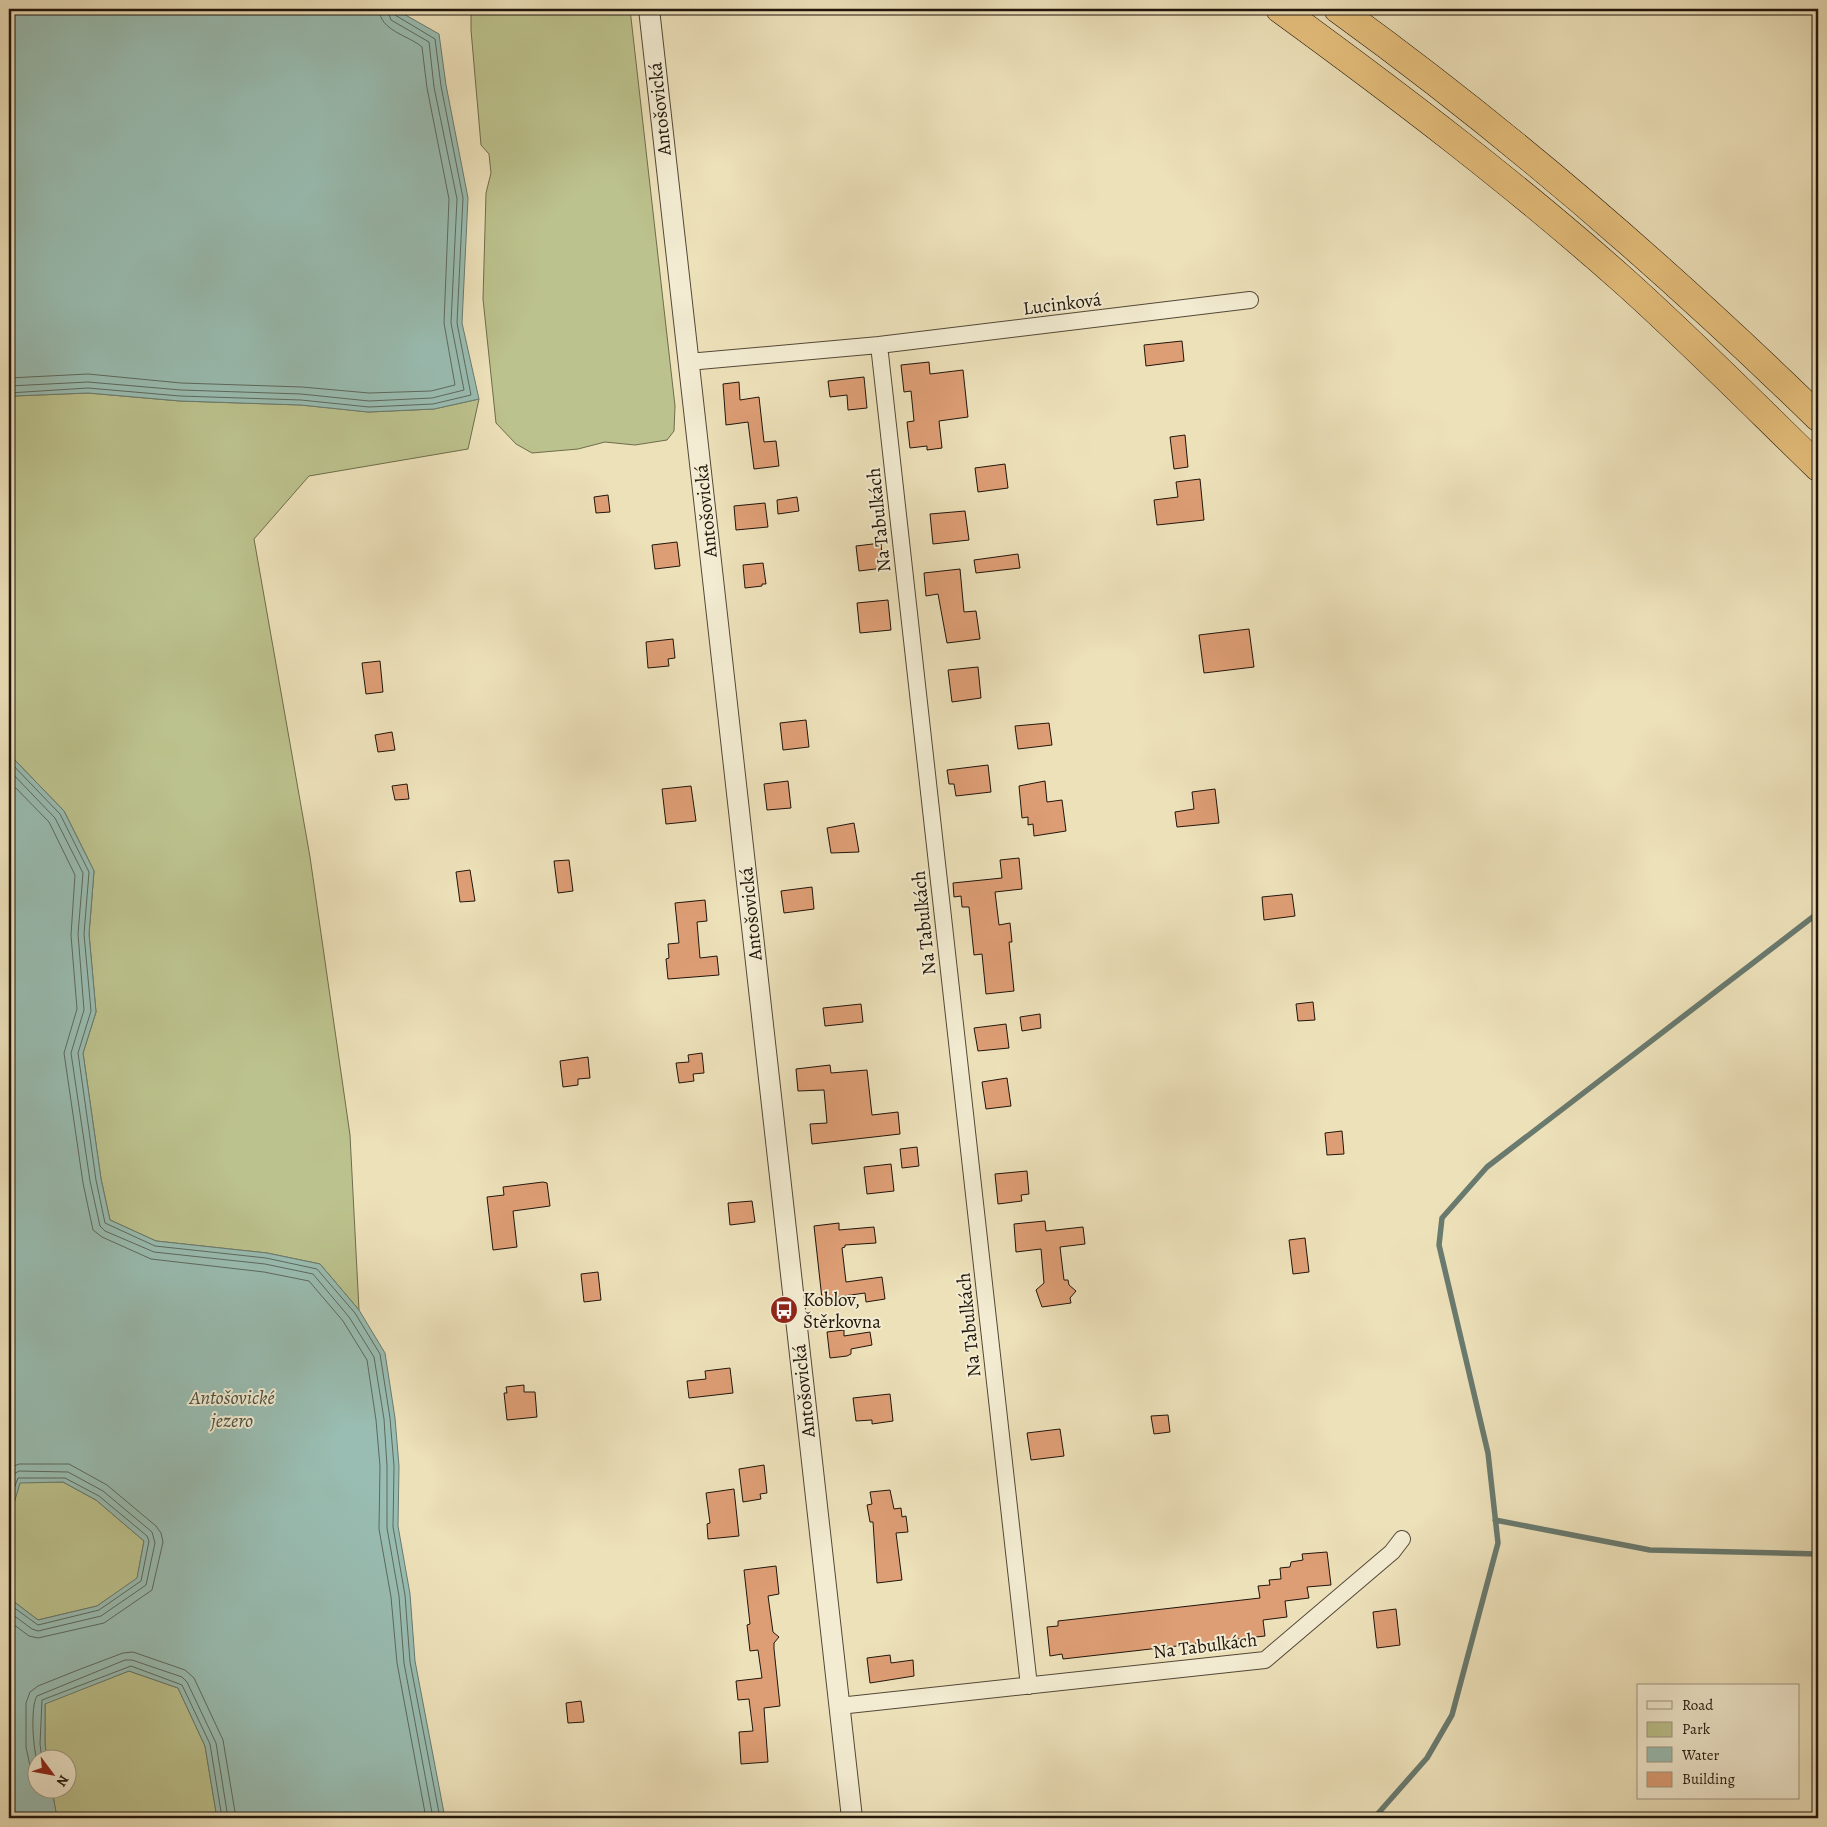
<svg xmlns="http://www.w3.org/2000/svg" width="1827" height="1827" viewBox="0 0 1827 1827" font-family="Alegreya,serif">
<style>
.green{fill:#bcc28d;stroke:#6e6c4c}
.water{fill:#99bdb2;stroke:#697a6f}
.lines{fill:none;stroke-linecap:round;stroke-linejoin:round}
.shore{stroke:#5c695e;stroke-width:1}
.stream{stroke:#697a6f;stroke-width:5.5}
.building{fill:#de9e75;stroke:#20150b}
.minor-casing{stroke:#534837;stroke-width:18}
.tertiary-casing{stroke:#534837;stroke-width:22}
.motorway-casing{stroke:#20150b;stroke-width:29}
.minor{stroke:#f3ecd2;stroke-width:16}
.tertiary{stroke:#f3ecd2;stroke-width:20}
.motorway{stroke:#e6c07d;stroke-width:28}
.labels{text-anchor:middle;stroke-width:4;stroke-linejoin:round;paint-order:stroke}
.street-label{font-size:19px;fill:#20150b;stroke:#f3ecd2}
.poi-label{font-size:19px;fill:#20150b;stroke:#f3ecd2;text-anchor:start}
.water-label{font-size:20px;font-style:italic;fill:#4a5045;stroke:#f3ecd2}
</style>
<rect width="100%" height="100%" fill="#ede1ba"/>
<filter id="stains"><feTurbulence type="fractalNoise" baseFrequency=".004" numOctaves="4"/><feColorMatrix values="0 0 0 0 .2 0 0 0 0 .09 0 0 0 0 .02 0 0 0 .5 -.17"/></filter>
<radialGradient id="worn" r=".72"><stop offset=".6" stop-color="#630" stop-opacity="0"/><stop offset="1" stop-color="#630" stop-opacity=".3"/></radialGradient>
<!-- green -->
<path class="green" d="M471,9H630L675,406L674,431L667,440L635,445L605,442L578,449L532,453L516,444L496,423L483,299L486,193L491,173L489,154L481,145L471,30Z
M88,393L180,401L301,405L369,412L434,409L479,399L468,449L309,476L254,539L310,857L350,1135L359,1310L320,1264L267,1253L156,1241L110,1220L101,1179L83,1053L96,1012L89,934L94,871L64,811L9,754V399L14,396Z
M20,1482H63L96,1500L144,1541L137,1579L97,1606L38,1620L9,1598V1520Z
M129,1671L178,1688L205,1746L217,1818H57L52,1790H68V1760L47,1759L45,1744V1703Z"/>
<!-- water -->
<path class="water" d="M9,9H395L439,34L446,85L468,198L462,323L479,399L434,409L368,412L301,405L180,401L88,393L14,396L9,399Z
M9,754L64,811L94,871L89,934L96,1012L83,1053L101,1179L110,1220L156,1241L267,1253L320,1264L359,1310L385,1353L395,1418L399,1466L398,1526L410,1594L415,1661L445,1818H217L205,1746L178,1688L129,1671L45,1704V1744L47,1759L38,1760V1790H52L57,1818H9V1598L38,1620L97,1606L137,1578L144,1541L96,1500L63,1482L20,1483L9,1520Z"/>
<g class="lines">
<!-- shore -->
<path class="shore" d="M9,378L88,374L181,383L302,387L369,393L431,391L455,385L444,323L449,199L427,88L422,47C408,35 380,31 379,9
M9,386L88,382L181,390L301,394L369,401L432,398L464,390L451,323L457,199L434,87L429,42L391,20L387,9
M9,393L88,388L180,396L301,400L369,407L433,404L471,395L457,323L463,198L441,86L435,39L395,15L393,9
M9,761L60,814L89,872L84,934L91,1011L78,1053L96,1180L105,1223L155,1246L266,1258L317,1269L355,1313L380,1354L390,1418L394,1466L393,1527L405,1595L410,1662L440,1818
M9,770L55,818L83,873L78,934L84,1010L71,1053L90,1181L100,1226L105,1231L154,1252L265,1264L313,1274L349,1317L374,1357L384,1419L387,1466V1528L399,1596L404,1663L433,1818
M9,781L49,822L75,875L71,935L77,1009L64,1053L83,1183L93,1230L102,1237L151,1259L264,1272L309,1281L343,1321L367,1360L376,1420L380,1466L379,1529L391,1597L397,1663L426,1818
M9,1468L19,1464H69L107,1485L156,1526L161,1533L163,1542L152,1590L104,1623L38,1638L29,1636L9,1621
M9,1480L12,1475L19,1471L68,1472L103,1491L152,1532L155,1543L146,1585L101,1616L38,1631L32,1629L9,1612
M9,1502L18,1478H65L99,1496L147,1536L149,1541L141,1581L99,1610L38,1625L9,1604
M42,1760L40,1744L42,1700L131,1666L182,1685L210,1744L222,1818
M38,1764C33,1751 30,1707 37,1696L125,1660H132L182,1677L187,1682L216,1743L228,1818
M38,1775L30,1766L26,1747V1703L30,1692L38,1686L78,1670L123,1653L133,1652L185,1670L194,1678L223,1740L236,1818"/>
<!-- stream -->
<path class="stream" d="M1495,1520L1650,1550L1818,1554
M1374,1818L1427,1758L1452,1715L1498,1543L1488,1453L1439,1245L1442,1218L1487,1167L1818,913"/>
</g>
<!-- building -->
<path class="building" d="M1182,341L1184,361L1146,366L1144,345Z
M929,362L930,374L963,370L968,417L939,421L942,448L927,450V446L910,448L907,422L914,421L911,391L904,392L901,365Z
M864,377L867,408L848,410L847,395L830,397L828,381Z
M739,382L740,400L759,397L764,442L776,441L779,466L754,469L748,422L726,425L723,384Z
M1185,435L1188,467L1174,469L1170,437Z
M1005,464L1008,488L978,492L975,468Z
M1200,479L1204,520L1157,525L1154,500L1178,497L1176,482Z
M608,495L610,512L596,513L594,497Z
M797,497L799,511L778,514L777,500Z
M765,503L768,527L736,530L734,506Z
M965,511L969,540L933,544L930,514Z
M677,542L680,566L655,569L652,545Z
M881,543L883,568L859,571L856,546Z
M1018,554L1020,568L976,573L974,560Z
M763,563L766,584H762V586L745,588L743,565Z
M960,569L964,612L976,611L980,639L947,643L938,594L926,596L924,573Z
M888,600L891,630L860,633L857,603Z
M1249,629L1254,667L1204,673L1199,635Z
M673,639L675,658L668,659L669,666L648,668L646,642Z
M380,661L383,692L366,694L362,663Z
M978,667L981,698L952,702L948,670Z
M806,720L809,747L783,750L780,723Z
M1049,723L1052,745L1018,749L1015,726Z
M392,732L395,750L378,752L375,735Z
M988,765L991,792L956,796L954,784H949L947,770Z
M788,781L791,808L767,810L764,784Z
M1045,781L1047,802L1062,800L1066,831L1034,836L1033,824L1028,825V817L1022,818L1019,786Z
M407,784L409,799L395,800L392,786Z
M691,786L696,821L666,824L662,789Z
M1215,789L1219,823L1177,827L1175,812L1194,809L1192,792Z
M854,823L859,852L831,853L827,828Z
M1019,858L1022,889L995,892L999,925L1010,923L1012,942H1009L1014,991L986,994L982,954L974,955L969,907H962L961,896L954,897L953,883L1002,878L1000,860Z
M569,860L573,891L558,893L554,861Z
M470,870L475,901L460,902L456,872Z
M812,887L814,909L784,913L781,891Z
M1292,894L1295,916L1264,920L1262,897Z
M705,900L707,921L697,922L700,958L717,956L719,975L668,979L666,959L669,958L668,944L679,943L675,903Z
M1313,1002L1315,1020L1298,1021L1296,1004Z
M861,1004L863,1022L825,1026L823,1008Z
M1040,1014L1041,1028L1022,1031L1020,1017Z
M1006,1024L1009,1048L978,1051L974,1028Z
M702,1053L704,1073L693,1074L694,1081L679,1083L676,1063L689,1062L688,1055Z
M588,1057L590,1078L578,1079V1085L563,1087L560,1061Z
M830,1065L831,1073L867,1070L872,1115L898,1112L900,1134L812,1144L810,1124L827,1123L824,1090L798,1091L796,1069Z
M1007,1078L1011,1106L986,1109L982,1082Z
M1342,1131L1344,1154L1327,1155L1325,1133Z
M917,1147L919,1166L902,1168L900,1149Z
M891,1164L894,1191L867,1194L864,1167Z
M1027,1171L1029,1194L1021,1195L1022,1201L998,1204L995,1174Z
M543,1182L547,1183L550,1206L513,1211L517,1247L493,1250L487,1197L504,1195L503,1187Z
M752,1201L755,1222L730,1225L728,1203Z
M1045,1221L1046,1231L1083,1227L1085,1244L1060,1247L1064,1280H1068L1069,1285L1076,1291L1070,1298L1071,1303L1042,1307L1036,1290L1044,1283L1041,1249L1016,1252L1014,1224Z
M839,1223V1230L874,1227L876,1243L845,1245V1247L842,1248L846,1282L882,1277L885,1299L866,1302L865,1293L822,1299L814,1226Z
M1305,1238L1309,1272L1293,1274L1289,1240Z
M598,1272L601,1300L584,1302L581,1274Z
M844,1330V1336L870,1332L872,1345L851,1349V1354L847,1356L830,1358L827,1332Z
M730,1368L733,1393L689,1398L687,1381L706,1379L705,1371Z
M524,1385V1392H535L537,1417L507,1420L504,1393H507L506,1387Z
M890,1394L893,1421L872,1424V1420L856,1421L853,1398Z
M1168,1415L1170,1432L1154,1434L1151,1416Z
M1060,1429L1064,1456L1031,1460L1027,1433Z
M764,1465L767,1493L760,1494L761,1499L743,1502L739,1469Z
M734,1489L739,1536L708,1539L707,1524L710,1523L706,1493Z
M890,1490L894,1509L901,1508L902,1517L906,1516L908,1532L896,1533L902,1580L877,1583L873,1522H870L867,1505L872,1504L870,1492Z
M1327,1552L1331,1585L1307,1587L1309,1598L1285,1601L1287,1617L1263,1620L1265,1636L1063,1659L1062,1654L1050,1656L1047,1627L1058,1626V1621L1260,1598L1258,1586L1270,1585L1269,1580L1281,1579L1280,1568L1290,1567L1291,1562L1303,1560L1302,1554Z
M776,1566L779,1594L768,1596L773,1632L779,1637L774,1643V1649L780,1706L764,1708L768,1762L741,1764L739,1732L753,1731L749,1699L738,1700L736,1681L762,1678L758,1650L750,1651L747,1625L750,1624L744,1570Z
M1396,1609L1400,1645L1377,1648L1373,1612Z
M890,1655L891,1663L913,1660L914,1676L870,1683L867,1658Z
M581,1701L584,1722L568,1723L566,1703Z"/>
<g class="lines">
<!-- minor casing -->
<g class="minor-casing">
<path id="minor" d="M879,345L1250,300
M688,362L879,345L1029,1686
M839,1706L1265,1660L1392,1552L1402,1539"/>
</g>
<!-- tertiary casing -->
<g class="tertiary-casing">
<path id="tertiary" d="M649,9L852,1818"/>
</g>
<!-- motorway casing -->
<g class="motorway-casing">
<path id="motorway" d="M1280,9C1398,95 1515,184 1624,281C1691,341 1754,405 1818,467
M1338,9C1508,132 1667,270 1818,417"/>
</g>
<!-- minor -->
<use href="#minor" class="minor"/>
<!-- tertiary -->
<use href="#tertiary" class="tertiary"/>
<!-- motorway -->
<use href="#motorway" class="motorway"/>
</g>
<!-- icons -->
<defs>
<g id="bus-disc" transform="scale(1.4375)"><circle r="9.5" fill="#8f2418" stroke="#f3ecd2"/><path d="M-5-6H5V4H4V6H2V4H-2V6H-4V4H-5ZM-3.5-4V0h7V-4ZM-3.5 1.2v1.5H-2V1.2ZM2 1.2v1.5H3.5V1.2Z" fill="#fff"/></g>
</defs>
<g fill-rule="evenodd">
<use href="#bus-disc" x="784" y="1310"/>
</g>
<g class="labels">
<!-- street labels -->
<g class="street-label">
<text transform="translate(659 109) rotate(-96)" y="7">Antošovická</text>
<text transform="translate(1062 303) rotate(-7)" y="7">Lucinková</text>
<text transform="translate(705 511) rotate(-96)" y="7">Antošovická</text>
<text transform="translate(878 520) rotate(-96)" y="7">Na Tabulkách</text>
<text transform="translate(750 914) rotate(-96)" y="7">Antošovická</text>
<text transform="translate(923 923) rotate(-96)" y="7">Na Tabulkách</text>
<text transform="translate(968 1325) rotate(-96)" y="7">Na Tabulkách</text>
<text transform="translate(803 1391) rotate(-96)" y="7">Antošovická</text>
<text transform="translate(1205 1645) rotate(-7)" y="7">Na Tabulkách</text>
</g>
<!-- poi labels -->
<g class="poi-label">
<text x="803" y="1306">Koblov,<tspan x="803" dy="22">Štěrkovna</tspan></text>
</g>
<!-- water labels -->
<g class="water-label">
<text x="232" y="1404">Antošovické<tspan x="232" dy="23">jezero</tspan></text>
</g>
</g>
<!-- margin -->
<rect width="1827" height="1827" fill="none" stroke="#ede1ba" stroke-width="30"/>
<rect x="10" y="10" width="1807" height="1807" fill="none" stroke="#20150b" stroke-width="2.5"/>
<rect x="15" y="15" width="1797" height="1797" fill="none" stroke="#20150b"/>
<!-- legend -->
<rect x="1637" y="1684" width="162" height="115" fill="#f3ecd2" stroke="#9f9682"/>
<rect x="1647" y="1701" width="25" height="8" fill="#f3ecd2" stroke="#9f9682"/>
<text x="1682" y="1710" font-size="15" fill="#20150b">Road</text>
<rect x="1647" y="1722" width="25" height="15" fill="#bcc28d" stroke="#9f9682"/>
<text x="1682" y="1734" font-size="15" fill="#20150b">Park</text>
<rect x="1647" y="1747" width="25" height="15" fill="#99bdb2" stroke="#9f9682"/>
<text x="1682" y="1760" font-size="15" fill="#20150b">Water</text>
<rect x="1647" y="1772" width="25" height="15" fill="#de9e75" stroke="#9f9682"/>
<text x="1682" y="1784" font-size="15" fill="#20150b">Building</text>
<!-- north arrow -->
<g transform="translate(52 1774) rotate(122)"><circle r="24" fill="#f3ecd2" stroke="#9f9682"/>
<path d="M0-4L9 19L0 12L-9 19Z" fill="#8f2418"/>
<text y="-8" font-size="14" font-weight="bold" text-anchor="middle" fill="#20150b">N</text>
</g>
<rect width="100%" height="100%" filter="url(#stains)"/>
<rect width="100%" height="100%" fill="url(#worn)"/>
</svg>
